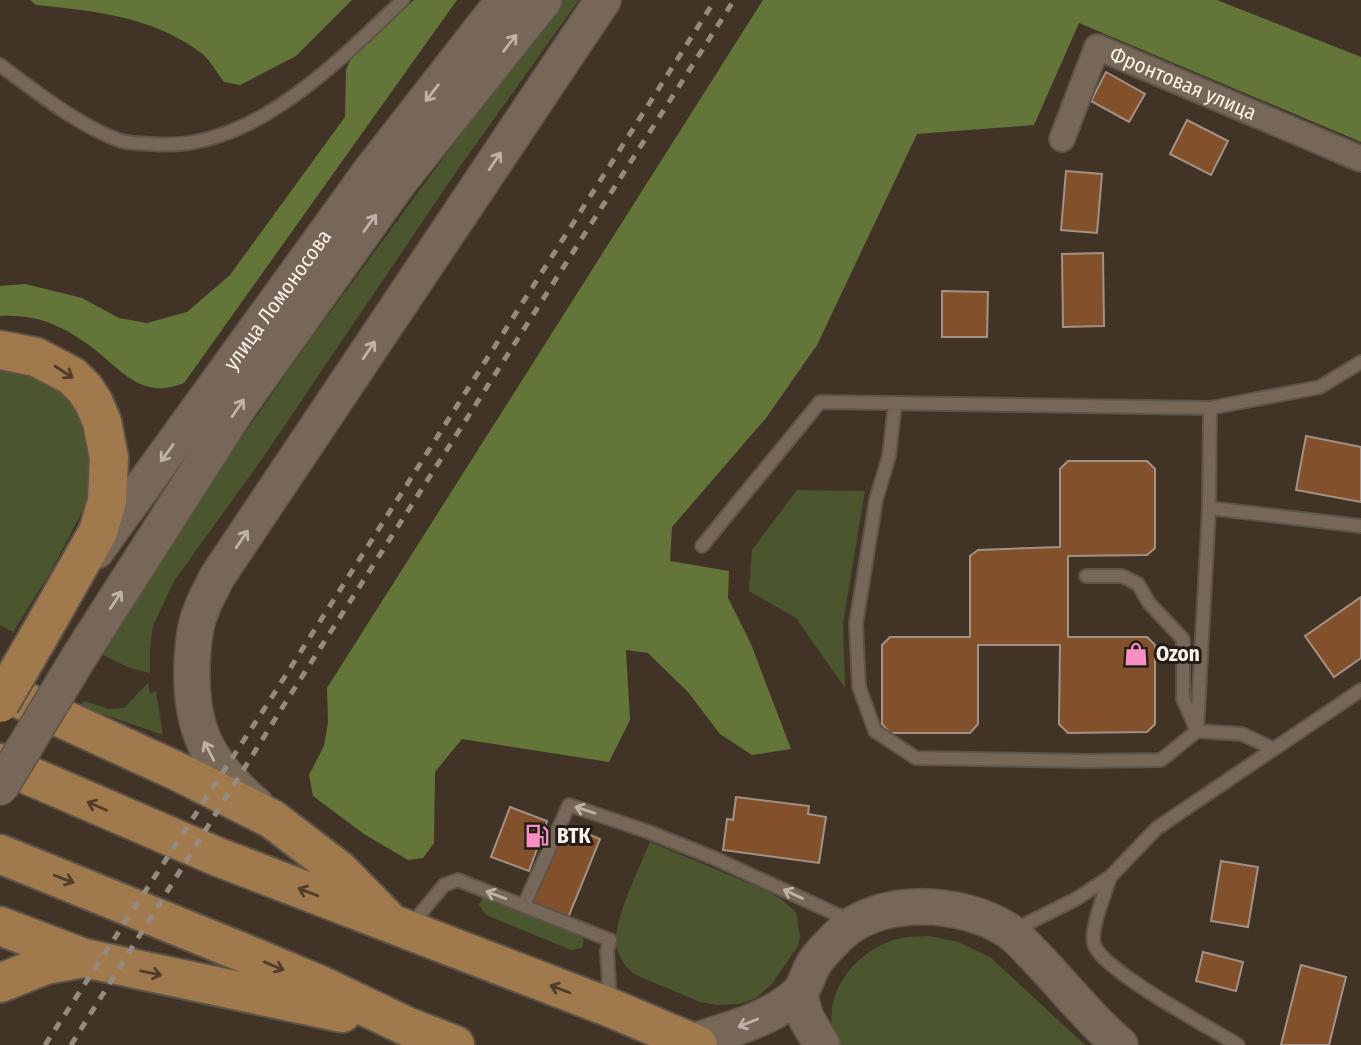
<svg xmlns="http://www.w3.org/2000/svg" width="1361" height="1045" viewBox="0 0 1361 1045" font-family="'Fira Sans Condensed',sans-serif">
<style>
.green{fill:#4b562f}
.forest{fill:#64753a}
.building{fill:#83502c;stroke:#a49186;stroke-width:2}
.lines{fill:none;stroke-linecap:round;stroke-linejoin:round}
.service-casing{stroke:#5e5348;stroke-width:16}
.minor-casing{stroke:#5e5348;stroke-width:28}
.secondary-casing{stroke:#5e5348;stroke-width:38}
.primary-casing{stroke:#5e5348;stroke-width:42}
.service{stroke:#766759;stroke-width:12}
.minor{stroke:#766759;stroke-width:24}
.secondary{stroke:#766759;stroke-width:35}
.primary{stroke:#a0794c;stroke-width:38}
.rail{stroke:#958a7f;stroke-width:5;stroke-dasharray:9 9;stroke-linecap:butt}
.secondary-bridge-casing{stroke:#5e5348;stroke-width:38;stroke-linecap:butt}
.primary-bridge-casing{stroke:#5e5348;stroke-width:42;stroke-linecap:butt}
.secondary-bridge{stroke:#766759;stroke-width:35}
.primary-bridge{stroke:#a0794c;stroke-width:38}
.oneway{stroke:#bfb3a9}
.oneway2{stroke:#4f3d2a}
.labels{text-anchor:middle;stroke-width:6;stroke-linejoin:round;paint-order:stroke}
.street-label{font-size:21px;fill:#faf2ea;stroke:#231d17}
.poi-label{font-size:21px;font-weight:bold;fill:#faf2ea;stroke:#231d17;text-anchor:start}
</style>
<rect width="100%" height="100%" fill="#413427"/>
<!-- green -->
<path class="green" d="M563,0H579L456,172L262,459L174,581L153,626L150,650V673L130,668L103,655L192,509L302,351L526,45Z
M0,366L28,371L69,397L84,421L93,475L85,506L50,573L13,632L0,625Z
M797,490L865,491L843,623L845,688L796,618L749,591L752,550Z
M148,683L150,694L156,691L163,735L80,706L84,701L109,709L124,708Z
M650,842L758,887L781,899L796,912L800,937L798,946L772,984L756,998L739,1004L717,1005L700,1002L636,975C626,968 617,956 616,943C614,918 640,867 650,842Z
M484,895L578,932L584,940L582,948L571,950L486,915L479,905Z
M929,936L958,942L990,957L1085,1045H838C815,998 856,948 901,938C910,936 920,937 929,936Z"/>
<!-- forest -->
<path class="forest" d="M30,0H352L296,56L240,85L224,82C217,73 210,59 200,52C151,16 94,11 36,5Z
M414,0H457L184,383C139,402 118,365 86,343C58,323 33,314 0,316V286L25,284L82,298L119,318L147,323L187,312L230,275L345,117L346,70L355,49Z
M763,0H1217L1361,57V142L1079,23L1034,125L917,134L817,345L766,418L672,527L670,561L729,571L728,598L751,644L791,749L752,755L720,734L688,692L648,653L626,650L630,720L609,762L462,739L435,772L434,843L423,858L408,860L364,834L313,796L309,775L324,746L328,722L327,688Z"/>
<!-- building -->
<path class="building" d="M1106,72L1145,94L1129,122L1091,101Z
M1187,120L1228,141L1211,175L1170,154Z
M1066,171L1102,174L1097,233L1061,230Z
M1103,253L1104,326L1063,327L1062,254Z
M942,291L988,292L987,337H942Z
M1306,436L1361,447V502L1296,490Z
M1068,461H1147L1155,469V548L1147,555L1068,556V637H1147L1155,645V724L1147,732L1068,733L1059,724L1060,645H978V724L970,733H890L882,724V645L890,637H970V556L978,550L1060,547V469Z
M1361,597V658L1334,677L1305,636Z
M736,797L809,806L808,814L826,817L819,863L723,850L727,819L733,820Z
M510,807L547,821L529,871L491,857Z
M564,824L600,839L568,918L532,903Z
M1221,861L1258,867L1248,927L1211,921Z
M1203,952L1243,962L1236,991L1196,981Z
M1301,965L1346,977L1329,1045H1281Z"/>
<g class="lines">
<!-- service casing -->
<g class="service-casing">
<path id="service" d="M0,65C38,93 77,125 121,141C131,144 143,143 153,144C251,153 337,62 403,0
M895,404L889,456L876,500L856,624L859,687L875,731L916,758L1085,761L1161,760L1197,731L1183,699V639L1149,603L1138,584L1122,576H1086
M1210,408L1209,508L1361,526
M1209,508L1197,731L1242,734L1274,749
M702,546L820,402L1210,408L1320,387L1361,362
M1110,877C1105,894 1090,928 1094,944C1101,970 1211,1028 1238,1045
M524,905L569,805L649,832L714,858L851,921
M410,926L444,885L458,880L610,940L607,951L610,1001
M1014,930L1076,899L1110,877L1157,828L1361,690"/>
</g>
<!-- minor casing -->
<g class="minor-casing">
<g id="minor">
<path id="s1" d="M1062,139L1097,47L1361,159"/>
</g>
</g>
<!-- secondary casing -->
<g class="secondary-casing">
<g id="secondary">
<path id="s2" d="M96,551L373,168L504,0"/>
<path d="M79,657L238,408L399,182L544,0"/>
<path d="M256,805C207,763 190,729 192,664C193,647 194,627 201,611C205,599 212,588 217,577L603,0"/>
<path d="M799,993L806,1018L822,1045"/>
<path d="M691,1042C727,1030 768,1021 797,995C806,987 808,972 815,962C820,954 829,946 836,938C877,895 962,900 1009,931C1017,936 1025,946 1032,953C1062,983 1088,1018 1120,1045"/>
</g>
</g>
<!-- primary casing -->
<g class="primary-casing">
<path id="primary" d="M0,350L36,357L72,376L85,389L94,403L102,422L109,458L107,501L98,532L36,641
M0,690L181,773L272,819L339,870L386,918
M0,763L218,857L611,1008L698,1045
M0,854L256,958L318,984L406,1026L455,1045
M0,926L84,958L342,1013
M0,983L45,965L84,958"/>
</g>
<!-- service -->
<use href="#service" class="service"/>
<!-- minor -->
<use href="#minor" class="minor"/>
<!-- secondary -->
<use href="#secondary" class="secondary"/>
<!-- primary -->
<use href="#primary" class="primary"/>
<!-- rail -->
<path class="rail" d="M45,1045L270,700L715,0
M71,1045L282,708L734,0"/>
<!-- secondary-bridge casing -->
<g class="secondary-bridge-casing">
<path id="secondary-bridge" d="M0,788L79,657"/>
</g>
<!-- primary-bridge casing -->
<g class="primary-bridge-casing">
<path id="primary-bridge" d="M0,703L36,641"/>
</g>
<!-- secondary-bridge -->
<use href="#secondary-bridge" class="secondary-bridge"/>
<!-- primary-bridge -->
<use href="#primary-bridge" class="primary-bridge"/>
</g>
<!-- one-way arrows -->
<defs><path id="oneway-shaft" d="M-6 0H5M1.5-3L5.5 0L1.5 3" fill="none" stroke-width="1.6" stroke-linecap="round" stroke-linejoin="round" transform="scale(1.75)"/></defs>
<g class="oneway">
<use href="#oneway-shaft" transform="translate(510 43) rotate(-52)"/>
<use href="#oneway-shaft" transform="translate(432 93) rotate(128)"/>
<use href="#oneway-shaft" transform="translate(495 161) rotate(-56)"/>
<use href="#oneway-shaft" transform="translate(370 223) rotate(-54)"/>
<use href="#oneway-shaft" transform="translate(369 350) rotate(-56)"/>
<use href="#oneway-shaft" transform="translate(238 408) rotate(-56)"/>
<use href="#oneway-shaft" transform="translate(167 453) rotate(126)"/>
<use href="#oneway-shaft" transform="translate(242 539) rotate(-56)"/>
<use href="#oneway-shaft" transform="translate(116 600) rotate(-57)"/>
<use href="#oneway-shaft" transform="translate(209 751) rotate(-117)"/>
<use href="#oneway-shaft" transform="translate(585 810) rotate(-162)"/>
<use href="#oneway-shaft" transform="translate(793 894) rotate(-155)"/>
<use href="#oneway-shaft" transform="translate(496 895) rotate(-159)"/>
<use href="#oneway-shaft" transform="translate(748 1023) rotate(158)"/>
</g>
<g class="oneway2">
<use href="#oneway-shaft" transform="translate(64 372) rotate(33)"/>
<use href="#oneway-shaft" transform="translate(97 806) rotate(-156)"/>
<use href="#oneway-shaft" transform="translate(64 879) rotate(21)"/>
<use href="#oneway-shaft" transform="translate(308 892) rotate(-159)"/>
<use href="#oneway-shaft" transform="translate(274 966) rotate(23)"/>
<use href="#oneway-shaft" transform="translate(151 973) rotate(12)"/>
<use href="#oneway-shaft" transform="translate(560 989) rotate(-159)"/>
</g>
<!-- icons -->
<defs>
<g id="shop-bare" transform="scale(1.89)"><path d="M-5-2.5h2.3a2.7 3.5 0 0 1 5.4 0H5L5.5 6h-11ZM-1.5-2.5h3a1.5 2.3 0 0 0-3 0Z" fill="#fb8fc3" stroke="#231d17" stroke-width="2.5" paint-order="stroke"/></g>
<g id="fuel-bare" transform="scale(1.89)"><path d="M-5.5-6h7V0h2V4h1.3V-2.5L3-4.5l.8-.8L6-3V5H2.5V1h-1V6h-7ZM-4.2-4.7v3.2H.2V-4.7Z" fill="#fb8fc3" stroke="#231d17" stroke-width="2.5" paint-order="stroke"/></g>
</defs>
<g fill-rule="evenodd">
<use href="#shop-bare" x="1136" y="654"/>
<use href="#fuel-bare" x="537" y="836"/>
</g>
<g class="labels">
<!-- street labels -->
<g class="street-label">
<text dy="7" stroke="none"><textPath href="#s1" startOffset="192">Фронтовая улица</textPath></text>
<text dy="7" stroke="none"><textPath href="#s2" startOffset="310">улица Ломоносова</textPath></text>
</g>
<!-- poi labels -->
<g class="poi-label">
<text x="1156" y="661">Ozon</text>
<text x="557" y="843">ВТК</text>
</g>
</g>
</svg>
